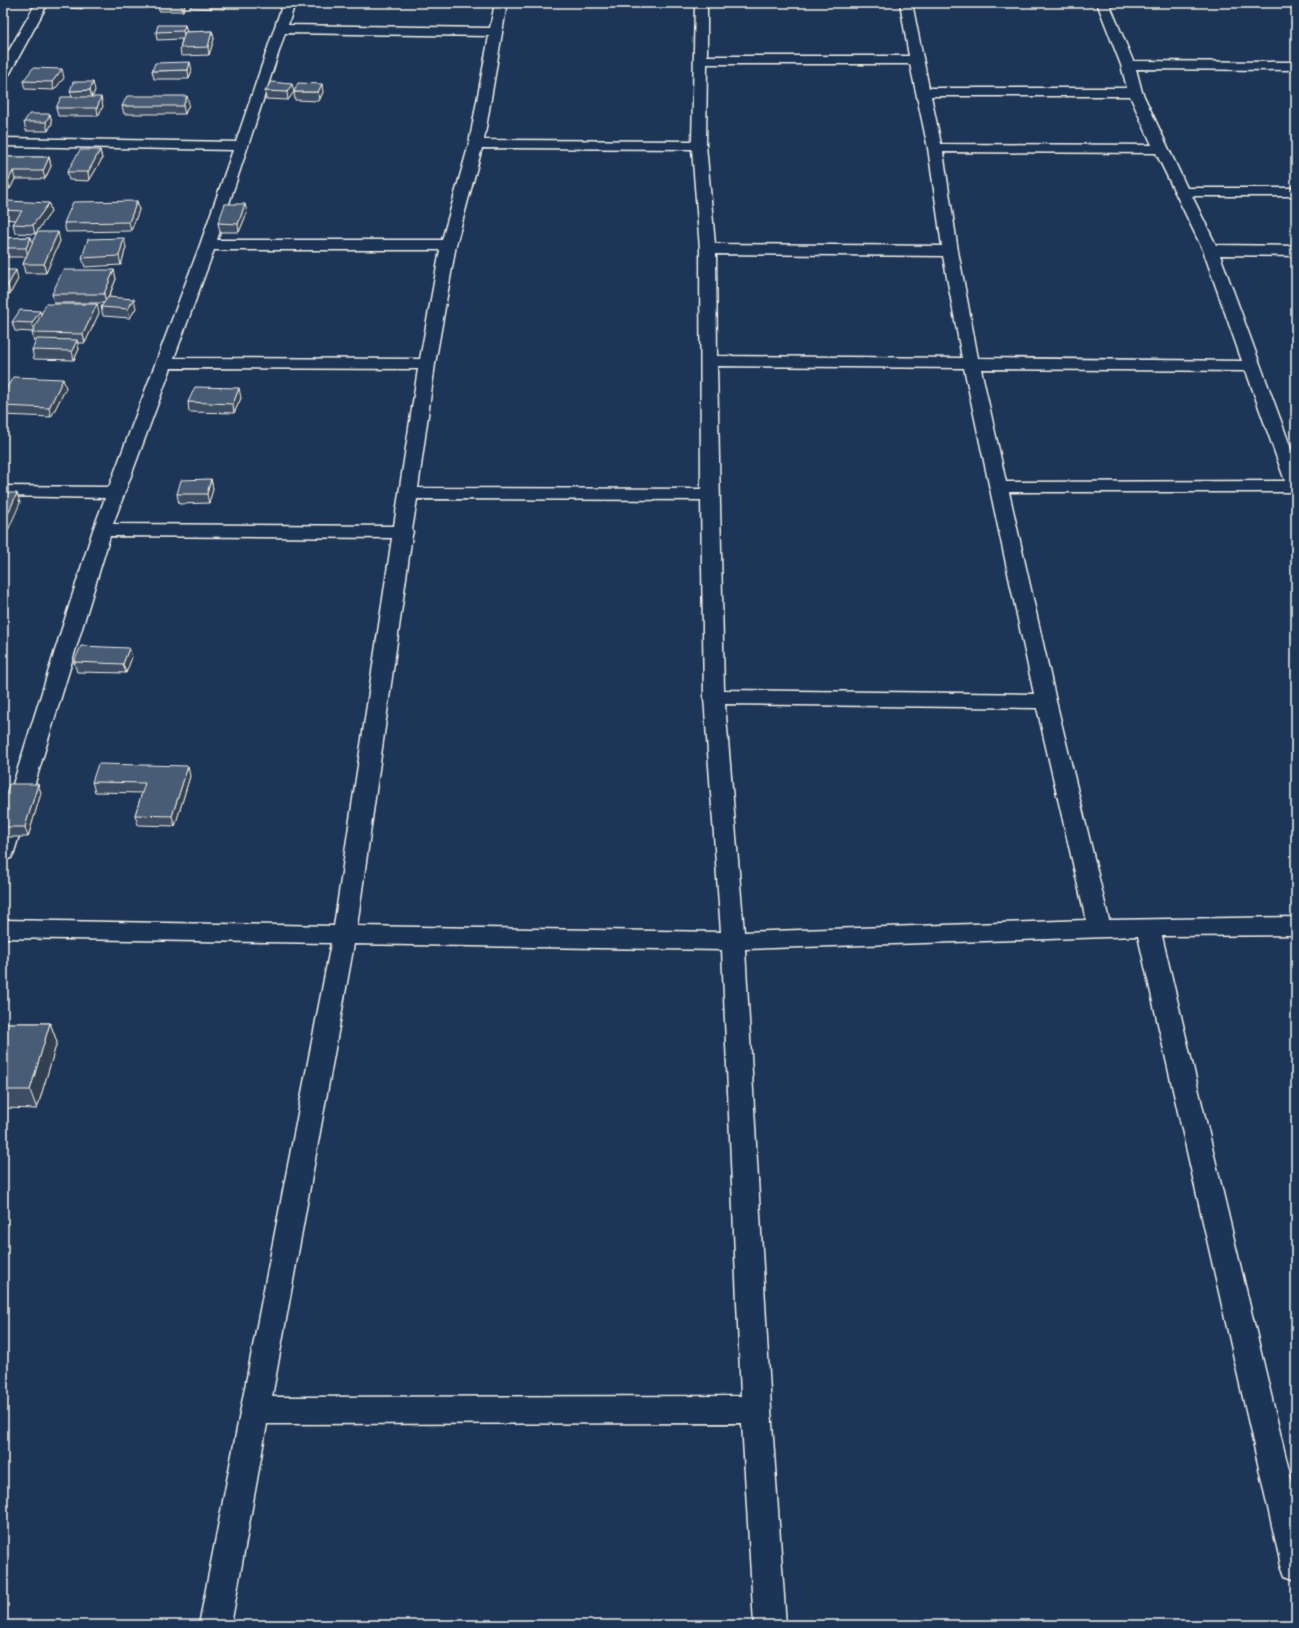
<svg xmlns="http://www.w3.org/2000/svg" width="1299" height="1628" viewBox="0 0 1299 1628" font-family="'Patrick Hand',sans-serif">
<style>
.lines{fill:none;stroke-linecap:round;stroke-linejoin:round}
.minor-casing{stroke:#f4f1e8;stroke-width:3}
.minor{fill:#1d3557;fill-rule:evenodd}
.wall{fill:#3e4e64;stroke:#f4f1e8}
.shaded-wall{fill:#324051;stroke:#f4f1e8}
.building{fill:#485b74;stroke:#f4f1e8}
</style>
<rect width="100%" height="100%" fill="#1d3557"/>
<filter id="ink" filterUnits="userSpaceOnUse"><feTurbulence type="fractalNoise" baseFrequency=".025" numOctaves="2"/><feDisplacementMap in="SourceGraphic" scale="8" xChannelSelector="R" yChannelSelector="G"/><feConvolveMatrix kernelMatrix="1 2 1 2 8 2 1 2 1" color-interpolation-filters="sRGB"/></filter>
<g filter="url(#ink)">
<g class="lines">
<!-- minor casing -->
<g class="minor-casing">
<path id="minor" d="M36,3H48L10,73L8,76L3,77V61Z
M283,3H295L288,25L490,28L495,3H507L484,140L692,141L695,3H707V56H909L900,3H912L929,88H1127L1121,65L1097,3H1109L1133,61L1296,62V70L1136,69L1142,92L1187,188H1296V196H1192L1216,245L1296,246V256L1220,255L1296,462V492H1009L1056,701L1109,920L1296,917V935L1162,936L1296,1500V1580L1285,1576L1281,1565L1138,936L745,949L771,1409L786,1625H754L742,1423L267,1424L231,1625H199L331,943L3,938V920L334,926L392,538L110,536L14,852L11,858L3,860V816L93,530L105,498L3,496V486L109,487L200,245L233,150L3,146V138L236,142ZM285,33L489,36L469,144L442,240H217ZM707,64H910L928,148L942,246L715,244L706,145ZM931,96H1130L1152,145L941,144ZM482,148L692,149L700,249L701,489L418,488L435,364L456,245ZM943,152L1156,153L1203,250L1242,361L978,358L958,251ZM214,250H440L420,359L174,358ZM716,254L943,256L962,358L717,356ZM717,366L964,368L1034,694L724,690ZM171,368L418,369L394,526L113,524ZM981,369L1246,371L1285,481L1006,482ZM417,499L701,500L704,697L721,932L357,926L412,535L413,532L412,530ZM725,704L1037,708L1086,920L744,932ZM354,944L722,950L741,1396L272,1397Z"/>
</g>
<!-- minor -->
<use href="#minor" class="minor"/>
</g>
<!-- wall -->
<path class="wall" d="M68,3H87L82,9L69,8Z
M127,3H147L146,8H128Z
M158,3H184L185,5L183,11H159Z
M190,3H228L225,9L191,8Z
M185,25L187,32L212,31L214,39L209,55L181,56L180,48L182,39L157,40L156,32Z
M192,70L189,79H154L152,71Z
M64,78L54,90L25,89L23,81Z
M95,90L92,97L103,106L98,116H58L56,108L72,97L70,91Z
M265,91L294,92L288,100L266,99Z
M294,92H323L319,101L295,100Z
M189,104L185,114H124L122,106Z
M50,114L52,123L48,131H26L24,122Z
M100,150L102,159L89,181L69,180L67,172Z
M3,157H49L51,166L45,179H15L10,189H3Z
M137,201L139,210L131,231L66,232L64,223Z
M3,208L51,212L35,234L15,233L13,224L16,220L3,219Z
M247,213L239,232H220L218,223Z
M31,237L32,243L60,241L46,273H25L23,264L26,257H3V238Z
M126,247L121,265L85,267L82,258Z
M3,270L18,279L10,294H3Z
M114,270L116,279L109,297L136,308L130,318L103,316L101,307L104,303H54L52,294Z
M99,313L85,343H77L79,349L74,360L34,359L32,350L36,342H34L32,332L15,331L12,322L41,314Z
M66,388L51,417L3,415V395Z
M241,398L234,413L189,412L188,402Z
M211,479L213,489L209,503L179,504L177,494Z
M132,657L126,673L77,672L74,662Z
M190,776L175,826L138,825L135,815L142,793L95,792L92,782Z
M38,784L41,793L28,837H3V803Z
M3,1023H50L57,1042L37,1109L3,1108Z"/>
<!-- shaded-wall -->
<path class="shaded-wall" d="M81,3H87L82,9Z
M145,3H147L146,8Z
M181,3H184L185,5L183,11Z
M224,3H228L225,9Z
M185,25L187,33L185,39L183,31Z
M212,31L214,39L209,55L208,47Z
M190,62L192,70L189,79L188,70Z
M62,69L64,78L54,90L52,82Z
M93,82L95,90L92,98L90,90Z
M292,84L294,92L288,100L287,92Z
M322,84L323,92L319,101L318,92Z
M187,96L189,104L185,114L183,106Z
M101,97L103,106L98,116L97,108Z
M50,114L52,123L48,131L46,122Z
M100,150L102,159L89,181L88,172Z
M49,157L51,166L45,179L43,171Z
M13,171L15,179L10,189L8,181Z
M137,201L139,210L131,231L129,222Z
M49,203L51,212L35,234L33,225Z
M245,204L247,213L239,232L238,224Z
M58,232L60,241L46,273L44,264Z
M31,237L33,246L28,257L26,248Z
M124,238L126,247L121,265L119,256Z
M16,270L18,279L10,294L8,285Z
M114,270L116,279L106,303L104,294Z
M134,299L136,308L130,318L128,309Z
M97,304L99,313L85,343L83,334Z
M40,311L43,320L35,333L32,323Z
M77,340L79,349L74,360L72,351Z
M63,379L66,388L51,417L49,408Z
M239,388L241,398L234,413L233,404Z
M211,479L213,489L209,503L207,494Z
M17,493L20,503L3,542V525Z
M129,648L132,657L126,673L123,664Z
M188,766L190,776L175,826L172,816Z
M38,784L41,793L28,837L25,827Z
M50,1023L57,1042L37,1109L30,1090Z"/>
<!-- building -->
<path class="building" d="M158,25H185L183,31L156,32Z
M212,31L208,47L180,48L185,32Z
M190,62L188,70L152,71L155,63Z
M33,68L62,69L52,82L23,81Z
M73,82H93L90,90L70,91Z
M271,82L292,84L287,92L265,91Z
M298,83L322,84L318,92H294Z
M127,96H187L183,106H122Z
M61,97H101L97,108H56Z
M29,114H50L46,122H24Z
M80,150H100L88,172H67Z
M3,157H49L43,171H13L8,181H3Z
M8,201L49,203L33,225L13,224L22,211L3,210V208Z
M137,201L129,222L64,223L73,202Z
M225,204H245L238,224L218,223Z
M37,232H58L44,264H23Z
M31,237L26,248H3V238Z
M124,238L119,256L82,258L88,239Z
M3,270H16L8,285H3Z
M63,270H114L104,294H52Z
M108,297L134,299L128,309L101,307Z
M46,304H97L83,334L32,333Z
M20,310L40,311L32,323L12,322Z
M37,339L77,340L72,351L32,350Z
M13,377L63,379L49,408L3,406V395Z
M195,387L239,388L233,404L188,402Z
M211,479L207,494H177L181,480Z
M3,493H17L3,525Z
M81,646L129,648L123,664L74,662Z
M98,764L188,766L172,816L135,815L145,783L92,782Z
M9,784H38L25,827H3V803Z
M3,1023H50L30,1090H3Z"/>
</g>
<!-- margin -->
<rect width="1299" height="1628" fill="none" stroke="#1d3557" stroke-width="16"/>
<rect x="8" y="8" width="1283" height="1612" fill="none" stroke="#f4f1e8" stroke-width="1.5" filter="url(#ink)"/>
</svg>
